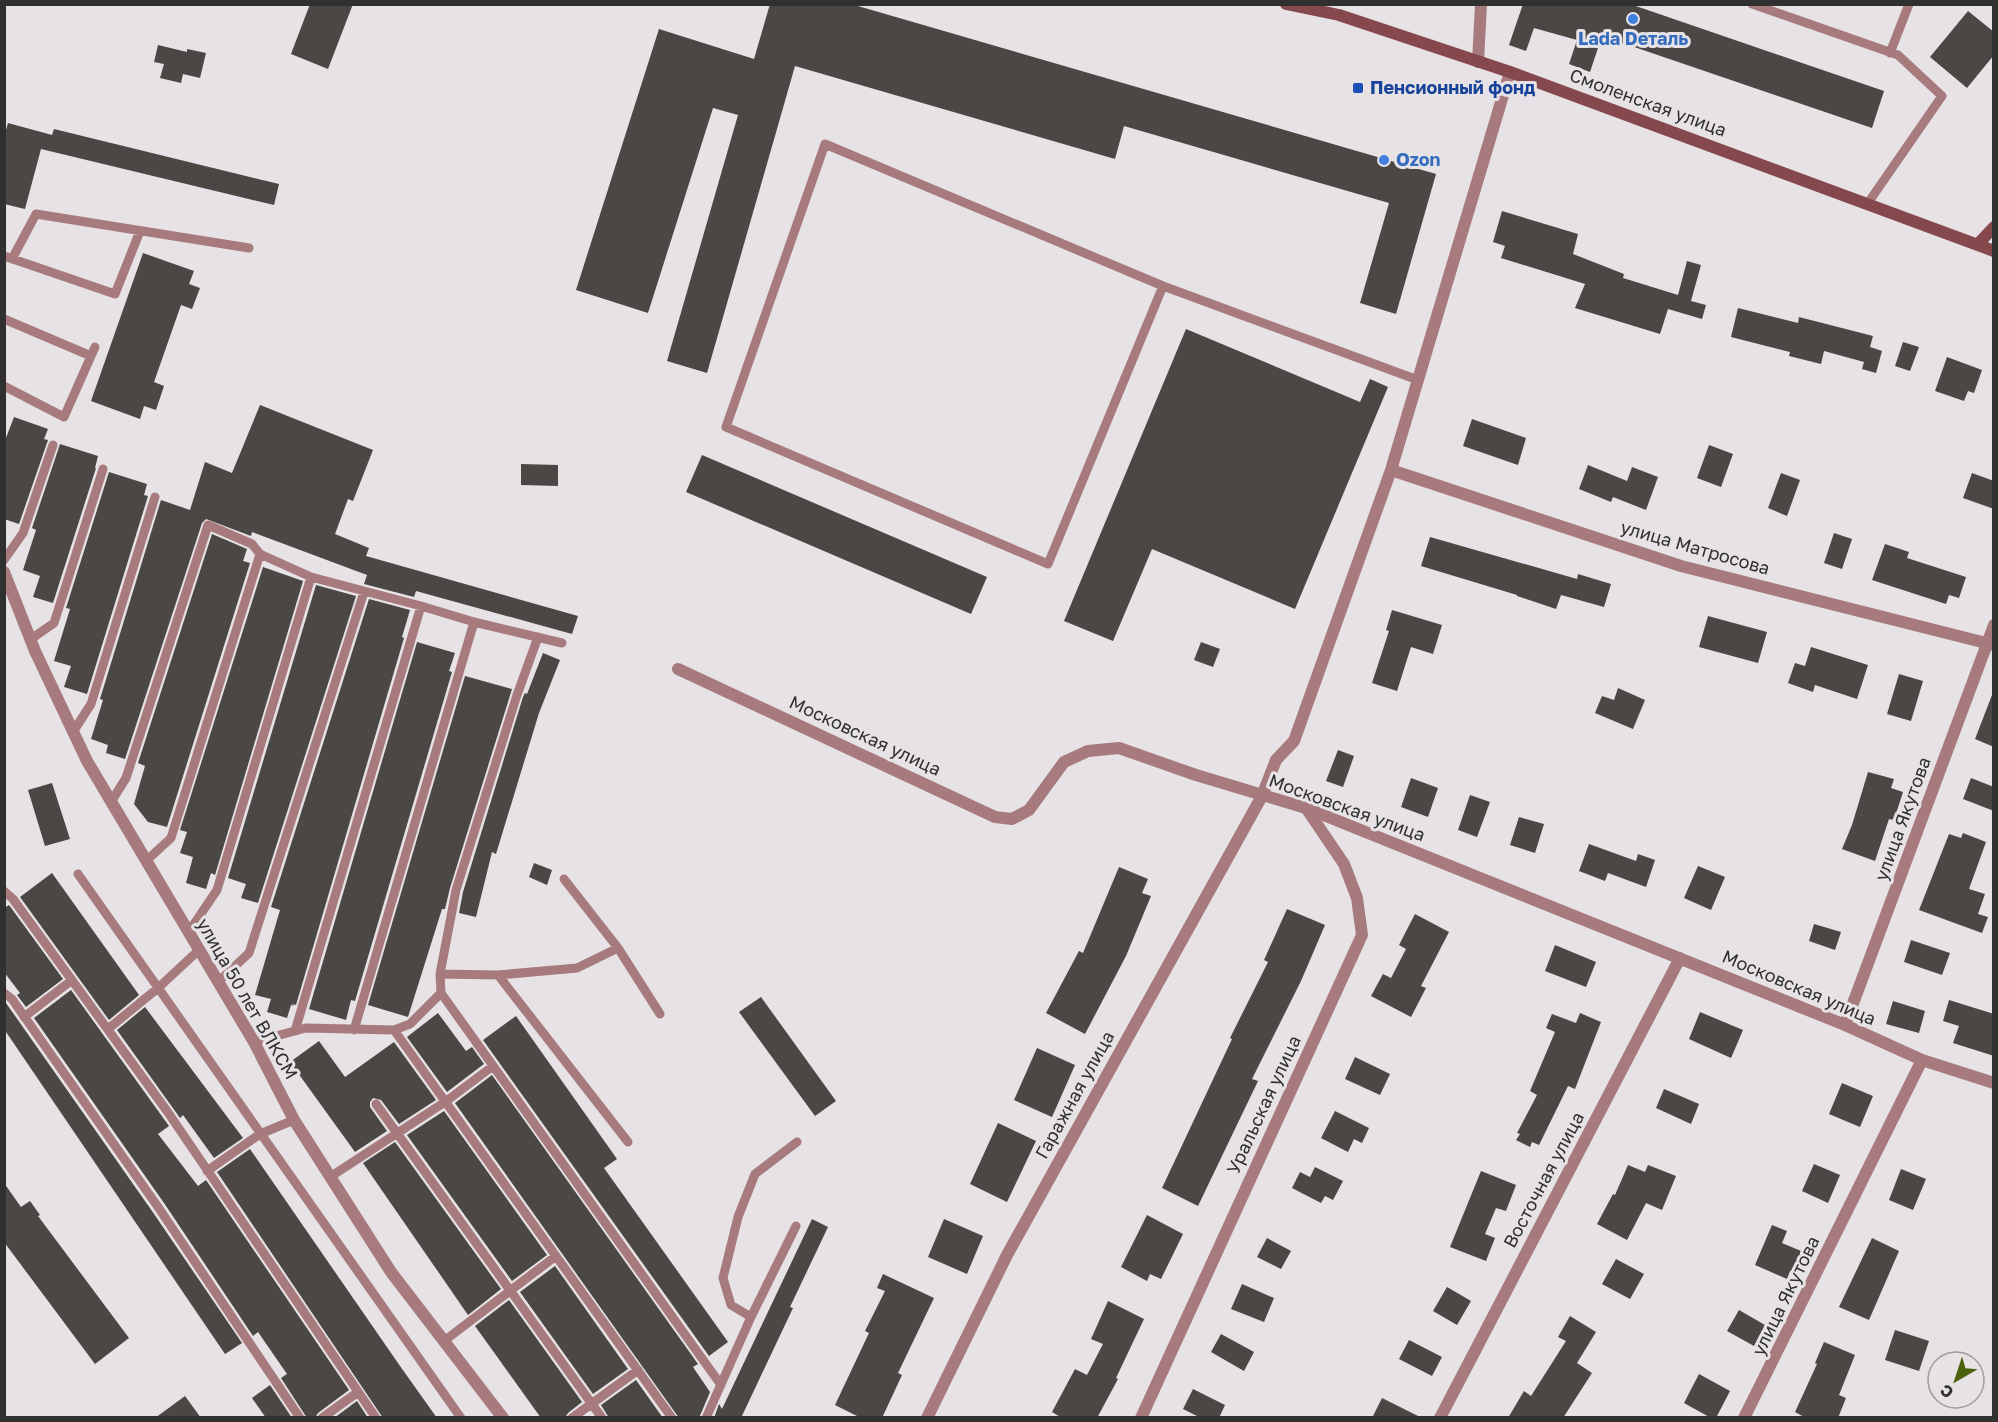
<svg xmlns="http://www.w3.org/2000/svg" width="1998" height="1422" viewBox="0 0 1998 1422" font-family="'Golos Text',sans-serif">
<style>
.building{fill:#4a4745}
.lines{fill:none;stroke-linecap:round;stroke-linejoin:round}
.service{stroke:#a77b7d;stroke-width:9}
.minor{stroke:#a77b7d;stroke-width:12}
.tertiary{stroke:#a77b7d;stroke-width:12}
.secondary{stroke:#85484d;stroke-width:12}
.shop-dot{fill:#3f7fe0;stroke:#e6e2e6;stroke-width:2}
.transit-dot{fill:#1a4fb4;stroke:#e6e2e6;stroke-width:2}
.labels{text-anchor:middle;stroke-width:6;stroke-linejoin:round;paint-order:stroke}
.shop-label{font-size:18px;font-weight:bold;fill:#366cbe;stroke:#e6e2e6}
.transit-label{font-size:18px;font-weight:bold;fill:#164399;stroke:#e6e2e6;text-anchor:start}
.street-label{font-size:18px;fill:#313031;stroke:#e6e2e6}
</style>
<rect width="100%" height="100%" fill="#e6e2e6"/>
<!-- building -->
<path class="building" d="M310,4H353L328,69L291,54Z
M770,4H851L1436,174L1396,314L1360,303L1389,203L1124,126L1115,159L795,66L707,373L667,361L738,115L713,108L648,313L576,290L659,29L754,59Z
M1523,4H1630L1884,91L1872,128L1602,36L1590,72L1569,64L1577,40L1534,28L1526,51L1509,45Z
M1968,11L1994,32V55L1967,88L1930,57Z
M158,45L187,52V49L206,53L200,78L183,74L181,83L160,78L164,64L154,62Z
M8,123L52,135L54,129L279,184L274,205L41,149L25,209L4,204V137Z
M1502,211L1578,234L1573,254L1624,274L1623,278L1678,295L1687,261L1701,265L1691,301L1706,305L1702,319L1668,309L1660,334L1575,308L1585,284L1501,258L1505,246L1493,242Z
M143,253L194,271L189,284L200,288L192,309L181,305L154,382L164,386L156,410L144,406L140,419L91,401Z
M1738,308L1798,323L1799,317L1873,336L1870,347L1882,351L1876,373L1862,369L1864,362L1824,351L1821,364L1789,356L1790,352L1731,337Z
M1186,329L1360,402L1370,379L1388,387L1295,609L1152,549L1113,641L1064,621Z
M1903,342L1919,347L1910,371L1895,366Z
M1947,357L1982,370L1974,393L1968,391L1964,401L1935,391Z
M260,405L373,450L353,501L348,499L335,534L369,548L366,556L578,616L572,634L416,591L414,597L364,584L367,575L252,532L251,536L206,519L202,523L125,759L106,753L108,745L91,739L103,700L100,699L161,500L190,510L205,462L232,473Z
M14,417L48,429L44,439L48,440L19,524L4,519V443Z
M1472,419L1526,438L1518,465L1463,446Z
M60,444L98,456L95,468H96L53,603L33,597L40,576L23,570L36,530L32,528Z
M1709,445L1733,454L1721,487L1697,478Z
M702,455L987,577L971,614L686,492Z
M521,464L558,465V486L521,485Z
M1588,465L1627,481L1632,467L1658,477L1646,510L1613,497L1611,502L1579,489Z
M109,472L147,484L144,495L148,496L87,694L64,687L71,666L54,661L70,609L66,608Z
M1781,473L1800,480L1787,516L1768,508Z
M1972,473L1994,481V509L1963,498Z
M1834,533L1852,539L1842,569L1824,563Z
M212,534L247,549L243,561L250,563L167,827L148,822L134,804L145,766L138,763Z
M1430,537L1577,579L1578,574L1611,584L1604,607L1561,595L1556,609L1517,596V595L1421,566Z
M1885,544L1909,552L1907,558L1966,577L1959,598L1949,595L1946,604L1872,580Z
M263,567L303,581L215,875L211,873L206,889L186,883L193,857L180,853L187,832L180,830Z
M316,585L356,596L258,903L241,898L246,884L228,878Z
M369,599L410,610L402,637L404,638L296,1005L292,1004L294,1006L291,1005L287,1018L267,1012L271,999L255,995L280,910L271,907Z
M1392,610L1442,625L1433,654L1411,647L1397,691L1372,683L1389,631L1386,630Z
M1708,616L1767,632L1758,663L1699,647Z
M417,642L455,653L449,671L452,672L355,1001L351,1000L346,1020L309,1009Z
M1201,642L1220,649L1213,667L1194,660Z
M1811,647L1868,665L1857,699L1815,685L1813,692L1788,683L1795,663L1805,666Z
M543,653L560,660L539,713L496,854L492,852L476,917L459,913L463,892L523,697L525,693L527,694Z
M1899,674L1923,681L1911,721L1887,714Z
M465,676L512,689L450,888L445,909H442L408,1017L368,1005Z
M1618,688L1645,700L1633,729L1595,713L1602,696L1614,700Z
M1992,695L1994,696V747L1975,739Z
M1338,750L1354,756L1343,787L1326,781Z
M1868,772L1894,779L1891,788L1903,792L1894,820L1889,819L1875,861L1842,849L1852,825Z
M1411,778L1438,788L1428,817L1401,807Z
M1971,778L1994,787V811L1963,799Z
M52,783L70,839L45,846L28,790Z
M1470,795L1490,802L1477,837L1458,830Z
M1519,817L1544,824L1535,853L1510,845Z
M1963,833L1986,842L1969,889L1985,894L1978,914L1988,917L1982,933L1919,910L1949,834L1961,838Z
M1589,844L1636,861L1638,854L1655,860L1646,887L1608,873L1605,881L1579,871Z
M534,863L552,870L547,885L529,877Z
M1698,866L1725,877L1711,910L1684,898Z
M1119,867L1148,879L1142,893L1151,896L1126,956L1085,1034L1046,1013L1079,951L1083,953Z
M52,873L139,995L109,1020L20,897Z
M9,905L63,979L26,1007L17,995L20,993L4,972V908Z
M1287,909L1325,925L1301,981L1252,1079L1258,1081L1198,1206L1162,1188L1232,1039L1230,1038L1268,962L1264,960Z
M1415,914L1449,932L1421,986L1426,988L1411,1017L1371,996L1383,974L1391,978L1406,949L1399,945Z
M1814,924L1841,932L1835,950L1809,941Z
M1911,940L1950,953L1942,975L1904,962Z
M1555,945L1596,962L1586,987L1545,971Z
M71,990L169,1126L158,1134L198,1186L206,1180L349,1390L318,1413L315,1418H307L281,1378L287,1374L258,1332L253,1336L164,1203L34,1018Z
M761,997L836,1101L815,1116L739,1012Z
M1949,1000L1994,1014V1056L1953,1043L1959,1026L1943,1021Z
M1893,1001L1925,1011L1919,1033L1886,1024Z
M6,1003L152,1211L242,1343L225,1354L4,1029Z
M145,1007L243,1138L214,1158L183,1115L180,1118L117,1030Z
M1700,1012L1743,1030L1731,1058L1689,1039Z
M438,1013L466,1051L472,1047L484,1064L447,1092L407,1037Z
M1580,1013L1601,1022L1575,1089L1568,1086L1539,1145L1532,1142L1530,1147L1516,1140L1520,1134L1517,1133L1537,1095L1530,1091L1555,1032L1546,1028L1552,1014L1576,1023Z
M516,1016L617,1159L604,1168L728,1342L709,1356L483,1040Z
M319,1041L345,1077L394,1042L436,1100L399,1124L381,1100L373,1098L370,1102V1107L387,1131L355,1152L290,1062Z
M1037,1048L1075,1065L1052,1117L1014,1100Z
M1355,1057L1390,1074L1380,1095L1345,1079Z
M492,1075L698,1364L693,1367L710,1392L699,1418H679L455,1103Z
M1842,1083L1873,1096L1860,1127L1829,1114Z
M1664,1089L1699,1104L1691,1124L1656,1108Z
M444,1111L547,1255L512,1281L407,1135Z
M1335,1111L1369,1128L1362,1143L1354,1139L1348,1152L1321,1138Z
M998,1123L1036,1141L1007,1202L970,1184Z
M395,1142L501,1289L468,1315L363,1163Z
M250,1149L400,1366L437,1418H383L217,1172Z
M1814,1164L1840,1175L1828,1203L1802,1191Z
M1628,1165L1645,1172L1648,1165L1676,1176L1662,1210L1646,1203L1627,1240L1597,1224L1613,1194L1615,1195Z
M1315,1167L1343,1181L1333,1200L1325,1196L1321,1203L1292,1188L1300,1172L1310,1177Z
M1901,1169L1926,1179L1913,1210L1889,1200Z
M1481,1171L1516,1185L1506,1211L1496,1208L1485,1234L1495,1238L1486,1261L1450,1247Z
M4,1183L21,1207L30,1201L40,1215L38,1216L129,1338L95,1364L4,1242Z
M1147,1215L1183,1234L1161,1279L1150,1274L1147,1281L1121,1267Z
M812,1219L828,1227L790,1307L793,1308L741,1418H714L719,1404L722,1409Z
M944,1219L983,1236L967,1274L928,1257Z
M1772,1225L1787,1231L1782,1243L1806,1253L1798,1274L1790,1271L1787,1279L1755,1265Z
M1267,1238L1291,1251L1281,1269L1257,1257Z
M1872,1238L1899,1251L1869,1320L1839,1307Z
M1616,1259L1644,1274L1630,1299L1602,1284Z
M555,1266L628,1369L593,1394L520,1292Z
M883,1274L934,1298L898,1373L902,1375L882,1418H861L835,1405L869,1333L865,1331L885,1291L877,1288Z
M1242,1284L1274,1298L1264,1322L1231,1309Z
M1447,1287L1471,1301L1457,1325L1433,1311Z
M509,1300L582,1402L568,1413L565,1418H541L475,1326Z
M1108,1301L1144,1319L1116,1378L1118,1379L1097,1418H1062L1052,1412L1075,1369L1087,1375L1103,1344L1091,1339Z
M1739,1310L1765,1325L1754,1346L1727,1331Z
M1570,1316L1596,1332L1577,1363L1592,1373L1563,1418H1508L1524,1391L1531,1396L1566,1341L1558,1337Z
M1895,1330L1929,1341L1919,1371L1885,1360Z
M1221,1334L1254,1352L1244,1371L1211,1352Z
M1409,1340L1442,1357L1432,1376L1399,1359Z
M1824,1342L1855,1355L1839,1395L1846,1398L1838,1418H1806L1795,1412L1817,1364L1815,1363Z
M1699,1374L1730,1391L1716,1418H1711L1684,1403Z
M636,1380L663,1418H609L601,1405Z
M270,1385L292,1418H266L252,1398Z
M1193,1389L1225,1405L1219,1418H1201L1183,1409Z
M185,1396L201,1418H155Z
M1382,1398L1422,1418H1372Z
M357,1401L368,1418H334Z"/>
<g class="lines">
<!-- service -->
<path class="service" d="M1752,4L1898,55L1942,96L1868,203
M1890,53L1909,4
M4,256L115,294L140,231
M12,259L36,214L249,248
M1163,286L825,144L726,427L1048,564L1163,286L1418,380
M4,319L91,356
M4,386L64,417L95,347
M4,560L23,533L53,445
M538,637L517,695L456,890L440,974L441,993L721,1385
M31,639L54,623L103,469
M73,732L91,704L155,497
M111,802L126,778L208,525L252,544L260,554L311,577L421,606L474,622L562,643
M146,861L171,838L260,554
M78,874L461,1418
M564,879L618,948L660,1014
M4,891L13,899L167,1111L376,1418
M188,933L217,890L311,577
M440,974L498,975L628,1142
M498,975L577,968L618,948
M218,982L249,953L364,592
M4,993L12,999L158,1207L300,1418
M24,1017L72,980
M108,1029L158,988L199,950
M354,1030L474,622
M394,1030L672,1418
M295,1031L421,606
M254,1042L306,1028L394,1030L410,1024L441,993
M376,1104L602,1418
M207,1171L260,1134L294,1120
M330,1177L445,1102L493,1066
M751,1317L731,1305L723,1278L738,1217L755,1174L797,1142
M444,1341L556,1256
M322,1418L358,1392
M572,1418L638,1370
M706,1418L751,1317L796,1226"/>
<!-- minor -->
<path class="minor" d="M1478,62L1481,4
M1391,470L1681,566L1994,645
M678,669L995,817L1012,819L1029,810L1064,762L1088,751L1119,748L1196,775L1306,808L1845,1025L1922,1060L1994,1083
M1845,1025L1994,625
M927,1418L1007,1255L1262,796L1276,760L1294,741L1391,470L1510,72
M1141,1418L1362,935L1357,898L1344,864L1306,808
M1440,1418L1680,958
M1744,1418L1922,1060"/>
<!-- tertiary -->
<path class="tertiary" d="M4,572L35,651L87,761L254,1042L294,1120L391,1272L503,1418"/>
<!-- secondary -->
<path class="secondary" d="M1286,4L1339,15L1510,72L1994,251
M1978,244L1994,227"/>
</g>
<!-- markers -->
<g class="shop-dot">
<circle cx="1633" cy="19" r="6"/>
<circle cx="1384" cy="160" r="6"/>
</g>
<rect class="transit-dot" x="1352" y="82" width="12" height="12" rx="3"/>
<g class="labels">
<!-- shop labels -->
<g class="shop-label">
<text x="1633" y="45">Lada Dеталь</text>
<text x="1396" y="166" text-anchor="start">Ozon</text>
</g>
<!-- transit labels -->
<g class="transit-label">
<text x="1370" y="94">Пенсионный фонд</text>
</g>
<!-- street labels -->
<g class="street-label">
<text transform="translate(1648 103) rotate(20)" y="6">Смоленская улица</text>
<text transform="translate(1695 548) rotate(16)" y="6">улица Матросова</text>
<text transform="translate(865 736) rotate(25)" y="6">Московская улица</text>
<text transform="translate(1347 808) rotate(20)" y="6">Московская улица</text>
<text transform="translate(1903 819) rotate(-70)" y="6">улица Якутова</text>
<text transform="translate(1799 988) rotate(23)" y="6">Московская улица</text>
<text transform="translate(247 999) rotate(60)" y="6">улица 50 лет ВЛКСМ</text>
<text transform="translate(1075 1095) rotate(-61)" y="6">Гаражная улица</text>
<text transform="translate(1264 1105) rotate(-65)" y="6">Уральская улица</text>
<text transform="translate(1544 1180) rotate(-62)" y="6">Восточная улица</text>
<text transform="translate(1786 1296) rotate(-64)" y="6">улица Якутова</text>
</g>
</g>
<!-- border -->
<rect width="1998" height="1422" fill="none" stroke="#313031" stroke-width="12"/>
<!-- north arrow -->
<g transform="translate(1956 1380) rotate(219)"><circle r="28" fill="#e6e2e6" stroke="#9e9b9e" stroke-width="1.5"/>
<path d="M0-4.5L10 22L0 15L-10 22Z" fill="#4b610d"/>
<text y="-9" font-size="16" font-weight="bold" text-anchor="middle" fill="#313031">С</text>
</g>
</svg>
